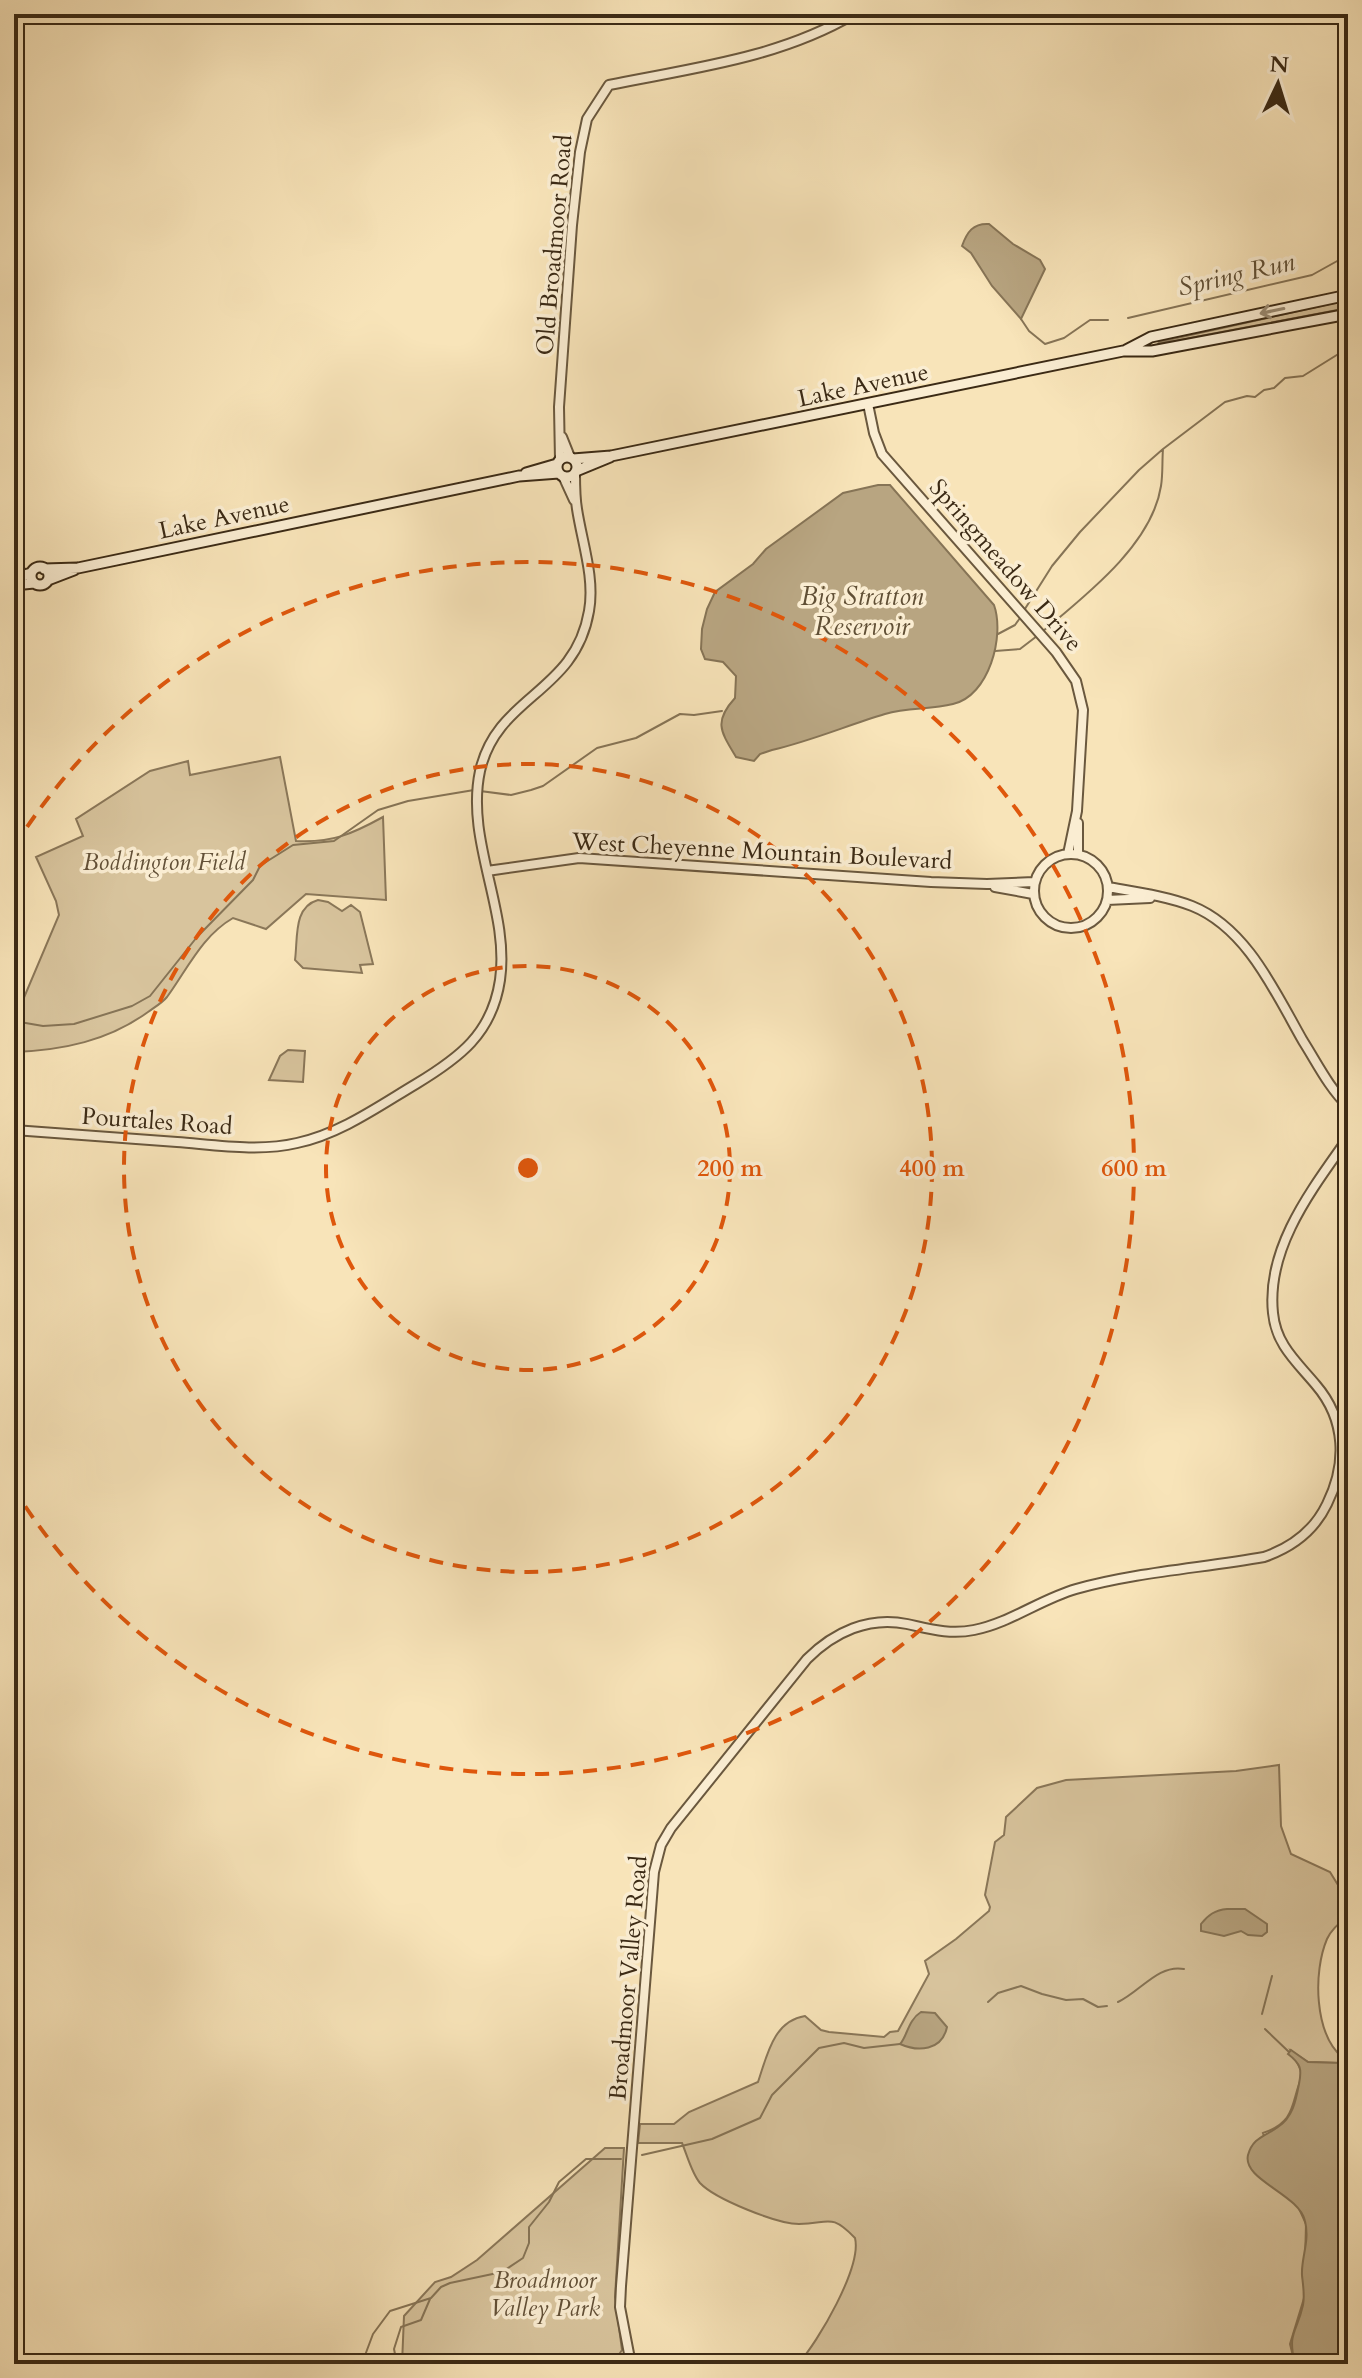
<svg xmlns="http://www.w3.org/2000/svg" width="1362" height="2378" viewBox="0 0 1362 2378" font-family="Cardo,serif">
<style>
.green{fill:#d8c49d;stroke:#8a7759;stroke-width:2}
.water{fill:#b8a581;stroke:#867456;stroke-width:2}
.lines{fill:none;stroke-linecap:round;stroke-linejoin:round}
.stream{stroke:#867456;stroke-width:2}
.tertiary-casing{stroke:#6a583e;stroke-width:12}
.secondary-casing{stroke:#3b2a15;stroke-width:13}
.tertiary{stroke:#faedd2;stroke-width:8}
.secondary{stroke:#faedd2;stroke-width:9}
.oneway{stroke:#9a8c74}
.ring{fill:none;stroke:#df570c;stroke-width:4;stroke-dasharray:14 10}
.labels{text-anchor:middle;stroke-width:7;stroke-linejoin:round;paint-order:stroke}
.street-label{font-size:24px;fill:#3b2a15;stroke:#faedd2}
.park-label{font-size:24px;font-style:italic;fill:#625037;stroke:#faedd2}
.water-label{font-size:26px;font-style:italic;fill:#604f35;stroke:#faedd2}
.centre{fill:#df570c;stroke:#faedd2;stroke-width:4}
.ring-label{font-size:24px;text-anchor:middle;font-weight:bold;fill:#df570c;stroke:#faedd2;stroke-width:7;stroke-linejoin:round;paint-order:stroke}
</style>
<rect width="100%" height="100%" fill="#f8e4b9"/>
<filter id="stains"><feTurbulence type="fractalNoise" baseFrequency=".0025" numOctaves="4"/><feColorMatrix values="0 0 0 0 .2 0 0 0 0 .09 0 0 0 0 .02 0 0 0 .5 -.17"/></filter>
<radialGradient id="worn" r=".72"><stop offset=".6" stop-color="#630" stop-opacity="0"/><stop offset="1" stop-color="#630" stop-opacity=".3"/></radialGradient>
<!-- green -->
<path class="green" d="M1348,300V308L1158,344L1159,342Z
M280,757L296,841C332,843 352,834 383,817L386,900L306,894L266,929L233,918C202,936 188,968 167,997C162,1003 155,1007 148,1012C108,1041 63,1050 15,1052L17,1014L59,915L56,901L36,857L83,836L76,819L150,771L188,761L190,775Z
M318,900L328,902L342,911L351,905L360,912L373,964L360,965L362,973L303,968L295,960C298,938 293,907 318,900Z
M288,1050L305,1051L303,1082L269,1080L280,1056Z
M1279,1765L1281,1826L1291,1854L1330,1872L1338,1885V1891L1348,1905V1916C1340,1922 1331,1930 1327,1939C1313,1972 1314,2034 1343,2058L1341,2063L1308,2062L1291,2051L1303,2074C1290,2102 1298,2121 1263,2133L1286,2196L1297,2204L1306,2224L1305,2261L1302,2271L1305,2295L1290,2344L1295,2364H798C818,2342 862,2267 855,2238C830,2212 829,2224 799,2224C777,2224 715,2199 700,2183C692,2174 687,2155 682,2143H638L640,2124H674L689,2112L758,2082C767,2056 773,2021 805,2016L821,2030L829,2032L884,2037L890,2032L898,2031L929,1974L925,1961L956,1939L989,1911L990,1907L985,1895L995,1842L1004,1835L1006,1817L1037,1788L1066,1780L1236,1771Z
M605,2148H624L615,2297L622,2350L618,2356L582,2364H402L404,2316L435,2282L451,2277L477,2260Z"/>
<!-- water -->
<path class="water" d="M989,224L1013,244L1040,260L1045,269L1021,319L992,286L971,253L962,246C967,232 973,223 989,224Z
M878,485H890L994,605C1005,636 989,696 953,704C930,710 908,707 885,714C848,725 811,741 772,750L760,754L754,761L736,757C721,732 713,722 735,698L736,676L723,662L705,659L701,649L702,629L707,609L715,592L753,564L766,549L843,493Z
M1227,1909H1245L1267,1924V1932L1262,1936L1248,1935L1241,1931L1224,1936L1201,1931V1924C1208,1915 1215,1910 1227,1909Z
M921,2012L935,2013L947,2027C942,2051 918,2052 900,2044C907,2037 908,2020 921,2012Z
M1291,2050L1308,2062L1341,2063L1348,2069V2364H1295C1287,2332 1297,2333 1303,2305C1305,2295 1303,2286 1302,2275C1301,2258 1310,2241 1305,2221C1299,2194 1242,2180 1248,2155C1253,2137 1266,2136 1278,2127C1293,2117 1296,2100 1299,2084C1302,2069 1301,2064 1288,2054Z"/>
<g class="lines">
<!-- stream -->
<path class="stream" d="M1128,318L1312,275L1348,255
M1021,319L1029,331L1045,344L1064,338L1090,320H1108
M1023,612L1052,566L1080,532L1139,470L1163,449L1225,402L1247,396L1255,397L1264,390L1274,388L1285,378L1303,376L1348,348
M1042,632C1085,596 1152,545 1161,486C1163,474 1162,461 1163,449
M998,634L1015,625L1020,618
M995,651L1020,649L1037,636
M480,791L511,795L531,790L543,786L597,748L636,738L680,714L694,715L722,711
M14,1021L43,1026L74,1024L132,1006L150,996L197,937L253,880L260,866L266,862L293,845L334,841L378,810L408,801L474,790
M988,2002L998,1993L1021,1986L1042,1994L1066,2000L1083,1999L1098,2007L1107,2006
M1118,2002C1140,1992 1158,1964 1184,1969
M1262,2014L1272,1976
M1265,2029L1289,2052
M642,2155L712,2139L760,2118L772,2095L819,2048L844,2043L864,2048L900,2044
M357,2364L364,2358L373,2334L390,2311L431,2298L441,2287L450,2283L502,2272L523,2258L529,2243V2227L549,2202L559,2182L586,2159H621
M397,2364L394,2349L401,2327L421,2320L430,2299"/>
<!-- tertiary casing -->
<g class="tertiary-casing">
<path id="tertiary" d="M868,404L874,433L882,454L1056,652L1076,681L1083,710L1077,811L1068,854
M562,437L570,457
M560,460L559,407L572,225L580,152L587,119L609,85C693,68 779,58 854,14
M563,476L574,500
M1078,823V854
M1034 891a37 37 0 1 1 74 0a37 37 0 1 1-74 0Z
M487,871L579,858L931,882L987,884L1034,882
M995,887L1033,894
M1108,887C1136,892 1166,896 1192,906C1247,928 1275,992 1303,1041C1317,1063 1329,1088 1348,1106
M1107,900L1150,898
M14,1130C68,1134 123,1138 177,1142C216,1145 259,1152 297,1143C340,1134 379,1106 416,1084C459,1058 492,1034 500,980C510,911 465,841 480,771C497,695 575,694 589,611C595,578 582,542 577,509C575,497 575,485 575,473
M631,2364L620,2307L621,2286L654,1872L661,1845L671,1828L807,1659C834,1632 869,1616 907,1624C930,1629 950,1635 974,1630C1010,1623 1041,1599 1076,1589C1137,1572 1202,1568 1264,1557C1293,1547 1314,1531 1327,1504C1347,1464 1346,1420 1316,1385C1297,1362 1276,1345 1273,1313C1266,1247 1313,1188 1348,1138"/>
</g>
<!-- secondary casing -->
<g class="secondary-casing">
<path id="secondary" d="M1126,350L1151,337L1348,295
M557 467a10 10 0 1 1 20 0a10 10 0 1 1-20 0Z
M573,459L611,456L1123,351H1152L1348,314
M576,471L610,457
M526,473L557,464
M31 576a9 9 0 1 1 18 0a9 9 0 1 1-18 0Z
M44,569L78,568L519,476L559,473
M14,578L31,573
M48,580L74,570
M14,585L34,583"/>
</g>
<!-- tertiary -->
<use href="#tertiary" class="tertiary"/>
<!-- secondary -->
<use href="#secondary" class="secondary"/>
</g>
<!-- one-way arrows -->
<defs><path id="oneway-shaft" d="M-6 0H5M1.5-3L5.5 0L1.5 3" fill="none" stroke-width="1.6" stroke-linecap="round" stroke-linejoin="round" transform="scale(2)"/></defs>
<use class="oneway" href="#oneway-shaft" transform="translate(1272 311) rotate(168)"/>
<!-- distance rings -->
<g class="ring">
<circle cx="528" cy="1168" r="202"/>
<circle cx="528" cy="1168" r="404"/>
<path d="M14 847A606 606 0 1 1 14 1489"/>
</g>
<g class="labels">
<!-- street labels -->
<g class="street-label">
<text transform="translate(554 245) rotate(-85)" y="8">Old Broadmoor Road</text>
<text transform="translate(863 385) rotate(-12)" y="8">Lake Avenue</text>
<text transform="translate(224 517) rotate(-12)" y="8">Lake Avenue</text>
<text transform="translate(1006 565) rotate(49)" y="8">Springmeadow Drive</text>
<text transform="translate(762 851) rotate(3)" y="8">West Cheyenne Mountain Boulevard</text>
<text transform="translate(157 1121) rotate(4)" y="8">Pourtales Road</text>
<text transform="translate(628 1978) rotate(-85)" y="8">Broadmoor Valley Road</text>
</g>
<!-- park labels -->
<g class="park-label">
<text x="164" y="870">Boddington Field</text>
<text x="545" y="2288">Broadmoor<tspan x="545" dy="28">Valley Park</tspan></text>
</g>
<!-- water labels -->
<g class="water-label">
<text transform="translate(1236 274) rotate(-13)" y="9">Spring Run</text>
<text x="862" y="605">Big Stratton<tspan x="862" dy="30">Reservoir</tspan></text>
</g>
</g>
<circle cx="528" cy="1168" r="12" class="centre"/>
<g class="ring-label">
<text x="730" y="1176">200 m</text>
<text x="932" y="1176">400 m</text>
<text x="1134" y="1176">600 m</text>
</g>
<!-- margin -->
<rect width="1362" height="2378" fill="none" stroke="#f8e4b9" stroke-width="48"/>
<rect x="16" y="16" width="1330" height="2346" fill="none" stroke="#3b2a15" stroke-width="4"/>
<rect x="24" y="24" width="1314" height="2330" fill="none" stroke="#3b2a15" stroke-width="2"/>
<!-- north arrow -->
<g transform="translate(1278 84) rotate(4)" stroke="#faedd2" stroke-width="6" paint-order="stroke">
<path d="M0-6L14 30L0 20L-14 30Z" fill="#3b2a15"/>
<text y="-12" font-size="22" font-weight="bold" text-anchor="middle" fill="#3b2a15">N</text>
</g>
<rect width="100%" height="100%" filter="url(#stains)"/>
<rect width="100%" height="100%" fill="url(#worn)"/>
</svg>
